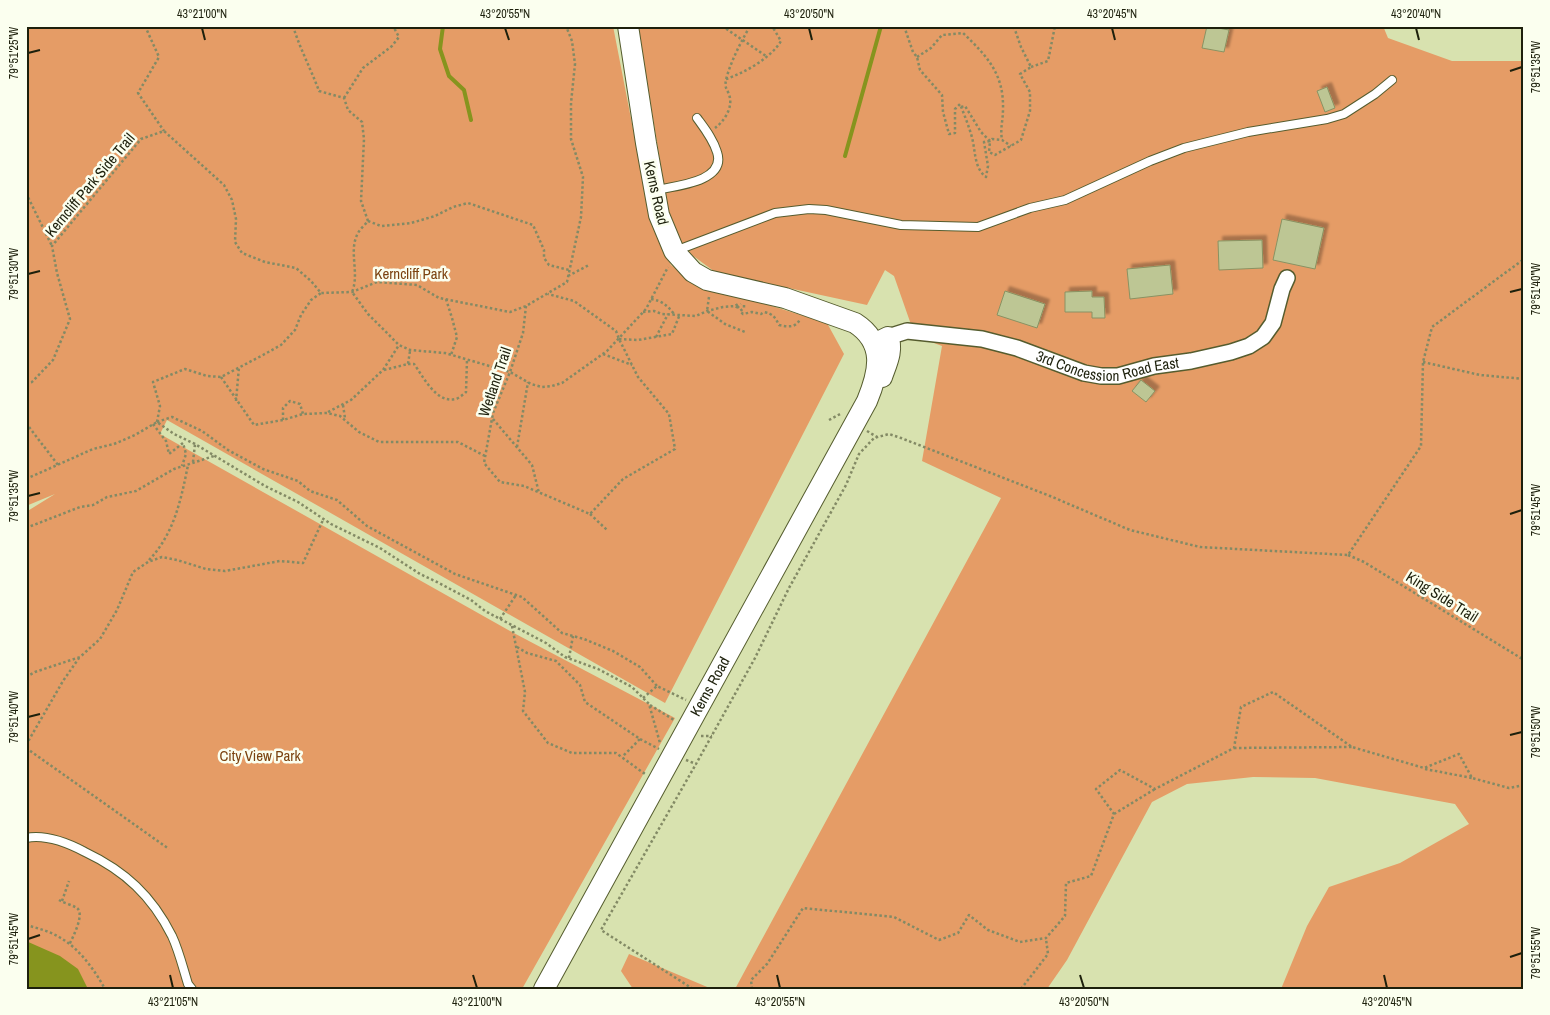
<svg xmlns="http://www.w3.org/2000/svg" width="1550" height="1015" viewBox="0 0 1550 1015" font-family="'Archivo Narrow',sans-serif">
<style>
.green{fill:#e59c66}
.water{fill:#86941e}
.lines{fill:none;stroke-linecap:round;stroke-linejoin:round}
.stream{stroke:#86941e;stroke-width:4}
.building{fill:#bdc694;stroke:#899262;filter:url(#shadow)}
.lane-casing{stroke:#555c2e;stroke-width:10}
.street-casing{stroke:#555c2e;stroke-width:18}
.secondary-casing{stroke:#555c2e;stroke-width:22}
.path{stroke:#838a65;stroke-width:2.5;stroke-dasharray:2.5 2.5;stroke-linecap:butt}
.lane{stroke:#fff;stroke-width:8}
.street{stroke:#fff;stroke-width:15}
.secondary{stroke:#fff;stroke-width:20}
.ticks{fill:none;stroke:#1d200c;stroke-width:2}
.labels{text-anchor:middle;stroke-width:5;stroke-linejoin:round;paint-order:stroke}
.street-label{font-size:15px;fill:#1d200c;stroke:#fbffef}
.park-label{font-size:15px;fill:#7b420f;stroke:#fbffef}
.neatline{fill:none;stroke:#1d200c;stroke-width:2}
.ticks-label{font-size:12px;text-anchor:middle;fill:#1d200c}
</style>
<defs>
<filter id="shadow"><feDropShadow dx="4.5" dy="-4.5" stdDeviation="1" flood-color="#0004"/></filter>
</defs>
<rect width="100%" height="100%" fill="#d8e2af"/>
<!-- green -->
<path class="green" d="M26,26H613L647,201L656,234L671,265L693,282L827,323L844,354L665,703L167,420L160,434L510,631L675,718L522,989H26V512L55,494L26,506Z
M638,26H1383L1388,38L1452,61H1524V989H1281L1307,926L1329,887L1400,863L1469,824L1455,804L1315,778L1253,777L1187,784L1152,802L1067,960L1047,989H735L1001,498L922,461L942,346L915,336L894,276L885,270L867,305L715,272L692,255L674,233L667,204Z
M629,954L712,989H633L621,971Z"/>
<!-- water -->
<path class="water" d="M26,941L60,956L78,969L88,989H26Z"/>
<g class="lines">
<!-- stream -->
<path class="stream" d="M443,26L440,49L449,76L464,90L471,120
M845,156L881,26"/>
</g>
<!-- building -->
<path class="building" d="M1207,26L1229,30L1224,52L1202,48Z
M1327,87L1335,108L1325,112L1317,91Z
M1282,219L1324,228L1315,269L1273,260Z
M1262,240L1263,268L1219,270L1218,241Z
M1170,265L1173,294L1130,299L1127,269Z
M1005,291L1045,304L1037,328L997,315Z
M1092,291V297H1104L1105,318H1092V312H1065V292Z
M1141,380L1155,391L1146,402L1132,391Z"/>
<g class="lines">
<!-- lane casing -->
<g class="lane-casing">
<path id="lane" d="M656,190C675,186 727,182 717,152C713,139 705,129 697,118
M675,251L775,213L809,209L826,210L901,225L978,227L1030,208L1065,200L1150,161L1184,148L1248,132L1327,119L1344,114L1375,94L1392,80
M26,838C46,834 68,843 85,852C125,871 152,896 172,936C179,951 183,968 188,984L192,989"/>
</g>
<!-- street casing -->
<g class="street-casing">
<g id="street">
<path id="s1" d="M888,337L907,331L982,339L1017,348L1084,373L1101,376H1118L1154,366L1191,361L1231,352L1249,346L1263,337L1273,323L1282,289L1287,278"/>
</g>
</g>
<!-- secondary casing -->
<g class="secondary-casing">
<g id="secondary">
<path d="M874,344L888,337C894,350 886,365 882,377"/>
<path id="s2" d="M544,989L867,401C879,372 886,343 855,323L785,298L707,280L693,272L674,251L659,215L646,143L628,26"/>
</g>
</g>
<!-- path -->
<path class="path" d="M145,26L159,57L138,93L164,131
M293,26C300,49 311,69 319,91L344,98L348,110L362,122L364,139L361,201L368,221C365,225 360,229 358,233C348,251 360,273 352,292L368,314L399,345L410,350L445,353L510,372L531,384L542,387L552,386L562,383L607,351L646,309L668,267
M722,26L766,56
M904,26L913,52L917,57L920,70L942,95L943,112L949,134L955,133V109L960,104C964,114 968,124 971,134C976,149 973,167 986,177L988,166L984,142L990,141L989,152L995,155L1021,140L1030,111V92L1020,74L1031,67L1021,47L1014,27L1032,26
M917,57L931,48L942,35L963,33C987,56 1004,74 1003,109C1003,121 1000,128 1002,140
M1031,67L1048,61L1055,26
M726,79C744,73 771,58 781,41L772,26
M344,98L363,68L392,46L399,37L393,26
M961,107L965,106L981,132L990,141L992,139L1002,140L1011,146
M715,128C723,122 732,110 730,98C728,88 723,90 727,76C732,59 741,42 750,26
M26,193L52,246
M368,221L381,226L411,223L435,216L453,207L468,203L533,225L544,250V258L549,265L569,270
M568,276L589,265
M709,297L707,311L725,324L745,332
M446,299L452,318L457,337L451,355
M651,299C662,301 667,305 674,314
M744,305V308L740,311L743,314L752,312L761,314L764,312C773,314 775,317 779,325C788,327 796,328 800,319
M526,306L523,333L510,372L493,413L484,463L500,482L524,486L590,514L623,479L675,449L669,414L638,377L619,339L616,331L574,301L548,294
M643,312L654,311L662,314L696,316L707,311L723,307L735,306L738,304L736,309L741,304
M656,337L668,314
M619,339L638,340L672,334L680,314
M603,354L632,365
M1423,362L1480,375L1524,379
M408,364H414C423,376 436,404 456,399C459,398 464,394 466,392L467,360
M384,370L408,364L410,351
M221,377L254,425L283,420L303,414L327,413L340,416L359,432L379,442H458L485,456
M26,383L32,382L53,360L70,319L57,273L52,246L141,139L164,131L224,185L232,200L236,219L235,242L242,253L265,262L296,268L311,281L321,293L352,292L377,282L417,285L439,298L510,312L526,306L567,282L581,217L583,177L571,139V103L575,64L572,41L566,26
M236,401L239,367
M343,405L345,418
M328,412L351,400L383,370L399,345
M493,419L532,465L539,493
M283,420V408L290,401L300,404L303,414
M829,420L842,413
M157,422L172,417L202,431L228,450L263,469L298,481L310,491L337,500L367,526L455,574L522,597L562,633L584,639L613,651L640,667L657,686
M157,422L160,406L153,382L185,369L207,376L221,377L263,355L281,345L295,330L301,315L311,300L321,293
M26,423L58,465
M153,424L166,441L169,454L183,443L186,454L182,466
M867,431L877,437
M517,447L528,382
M193,462L195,444
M26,479L93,449L114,444L135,435L157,422L174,434L195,444L265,486L298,502L331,524L380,548L420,574L437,582L471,600L485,611L546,643L565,657L598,669L632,687L649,704L660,743
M590,514L607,530
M26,528L80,507L93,505L107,497L136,491L174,469L214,456
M1348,555L1364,562L1524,660
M149,560C174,534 181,500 188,465
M500,619L516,595
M512,626L525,692L523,711L548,743L572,753H616L645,774
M517,647L527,653L556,661L580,685L585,702L640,739L622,757
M569,658L573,636
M26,677L35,672L80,657L100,639L117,610L133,572L148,562L162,557L177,560L206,569L225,571L280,561L303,563L323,520
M643,698L657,686L686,700
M650,705L674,720
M701,736H712
M640,739L659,749
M26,745L63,681L79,658
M26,748L169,849
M1234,748L1352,747
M686,760L696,764L755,658L789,588L846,485L859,454L874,438L889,434L901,438L1050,496L1130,530L1200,547L1348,555L1421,446L1423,362L1432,327L1524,259
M1425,769L1472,778
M1114,814L1155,789
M59,900C64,903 72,905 77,908C85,914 73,937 69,945
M62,901L69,881
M26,925C37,928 49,931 59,937C79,948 94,969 105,989
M693,989L601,930L696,764
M752,989L751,980L767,964L803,908L894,917L939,940L958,933L969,915L988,930L1020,942L1046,938L1065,916L1066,883L1091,876L1114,814L1096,789L1120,770L1155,789L1234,748L1241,707L1273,692L1352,747L1424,768L1459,754L1472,778L1509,788L1524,785
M1021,989L1048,954L1046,939"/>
<!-- lane -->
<use href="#lane" class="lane"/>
<!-- street -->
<use href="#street" class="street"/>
<!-- secondary -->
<use href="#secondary" class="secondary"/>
</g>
<!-- ticks -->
<path class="ticks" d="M202,28L205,40M505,28L509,40M809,28L812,40M1112,28L1115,40M1416,28L1419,40M28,53L40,50M1510,71L1522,67M28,274L40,271M1510,292L1522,289M28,496L40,493M1510,514L1522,510M28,717L40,714M1510,735L1522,732M28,939L40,935M1510,957L1522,953M170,975L173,988M473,975L477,988M777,975L780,988M1080,975L1084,988M1384,975L1387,988"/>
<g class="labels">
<!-- street labels -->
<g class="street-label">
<text transform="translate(90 185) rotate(-50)" y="5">Kerncliff Park Side Trail</text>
<text transform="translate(656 193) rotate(77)" y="5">Kerns Road</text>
<text dy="5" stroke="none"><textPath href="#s1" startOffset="226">3rd Concession Road East</textPath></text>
<text transform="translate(495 382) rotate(-71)" y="5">Wetland Trail</text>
<text transform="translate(1442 597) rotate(32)" y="5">King Side Trail</text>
<text dy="5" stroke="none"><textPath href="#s2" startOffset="345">Kerns Road</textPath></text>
</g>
<!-- park labels -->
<g class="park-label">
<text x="411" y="279">Kerncliff Park</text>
<text x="260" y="761">City View Park</text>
</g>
</g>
<!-- border -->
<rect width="1550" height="1015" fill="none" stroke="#fbffef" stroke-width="55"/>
<rect x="28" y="28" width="1494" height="960" class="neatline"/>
<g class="ticks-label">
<text x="202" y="18">43°21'00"N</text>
<text x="505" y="18">43°20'55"N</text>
<text x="809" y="18">43°20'50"N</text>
<text x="1112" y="18">43°20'45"N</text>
<text x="1416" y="18">43°20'40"N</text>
<text transform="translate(14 53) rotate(-90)" y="4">79°51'25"W</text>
<text transform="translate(1536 67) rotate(-90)" y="4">79°51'35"W</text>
<text transform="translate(14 274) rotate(-90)" y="4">79°51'30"W</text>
<text transform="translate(1536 289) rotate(-90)" y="4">79°51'40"W</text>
<text transform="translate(14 496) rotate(-90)" y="4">79°51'35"W</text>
<text transform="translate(1536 510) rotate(-90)" y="4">79°51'45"W</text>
<text transform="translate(14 717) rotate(-90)" y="4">79°51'40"W</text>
<text transform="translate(1536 732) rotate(-90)" y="4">79°51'50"W</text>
<text transform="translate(14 939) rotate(-90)" y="4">79°51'45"W</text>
<text transform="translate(1536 953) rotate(-90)" y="4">79°51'55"W</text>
<text x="173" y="1006">43°21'05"N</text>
<text x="477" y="1006">43°21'00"N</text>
<text x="780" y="1006">43°20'55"N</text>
<text x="1084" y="1006">43°20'50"N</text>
<text x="1387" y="1006">43°20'45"N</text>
</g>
</svg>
